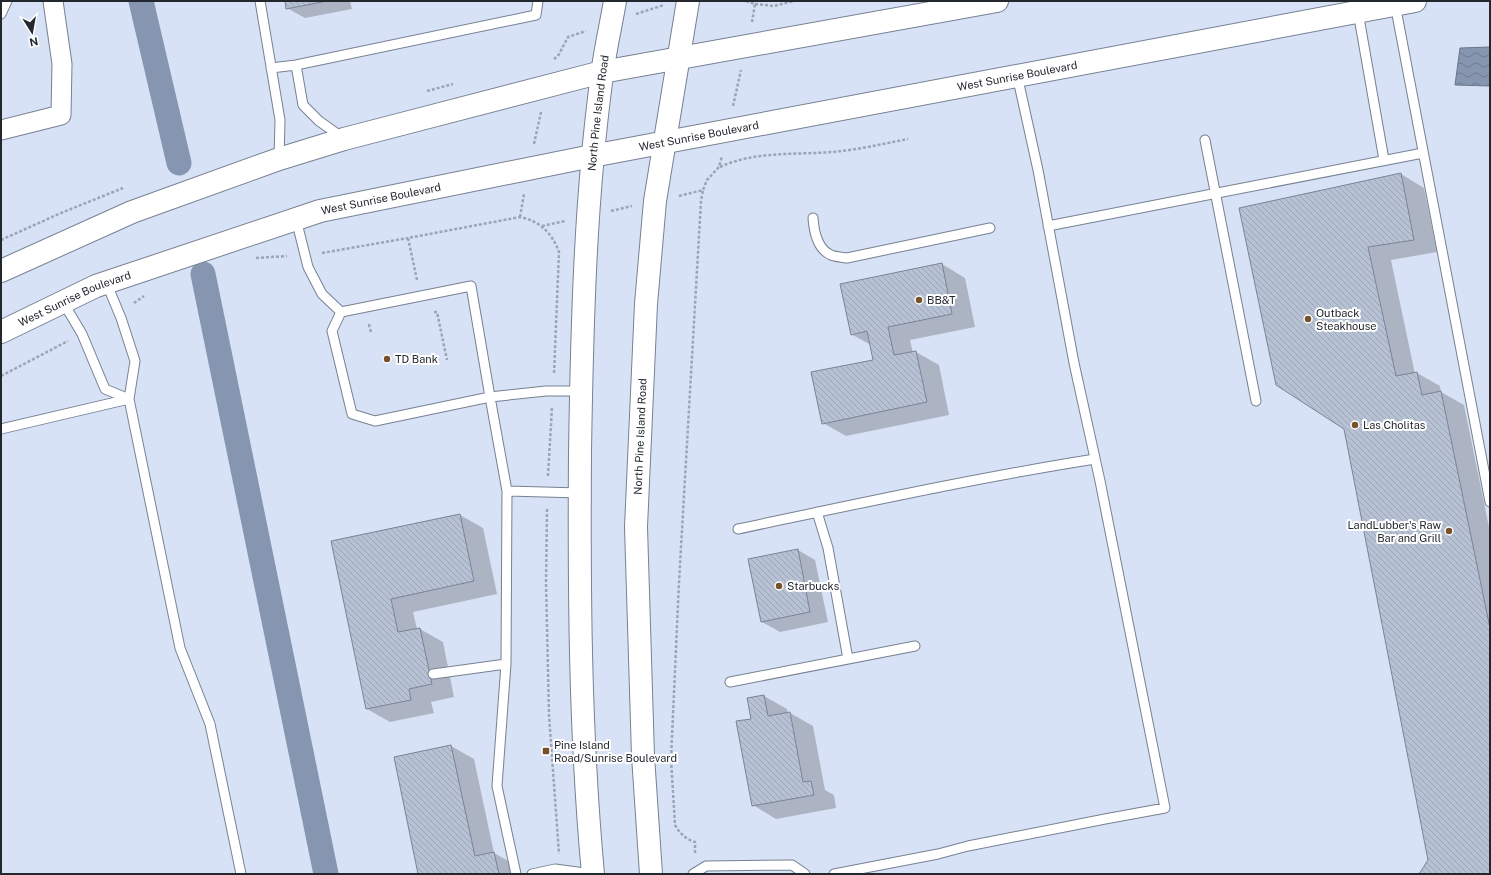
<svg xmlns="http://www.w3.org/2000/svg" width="1491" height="875" viewBox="0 0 1491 875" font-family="'Public Sans',sans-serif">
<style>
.water{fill:url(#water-waves);stroke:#697589}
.shadow{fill:#0003}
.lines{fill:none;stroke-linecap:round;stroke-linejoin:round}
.canal{stroke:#8796b0;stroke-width:25}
.building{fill:url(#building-back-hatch);stroke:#7a8496}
.service-casing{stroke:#778192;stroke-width:11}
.minor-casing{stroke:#778192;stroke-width:21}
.secondary-casing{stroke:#778192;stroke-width:24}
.trunk-casing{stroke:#778192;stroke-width:24}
.path{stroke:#9ca5b4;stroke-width:2.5;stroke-dasharray:3 2;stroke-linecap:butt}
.service{stroke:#fff;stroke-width:9}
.minor{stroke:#fff;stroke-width:19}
.secondary{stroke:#fff;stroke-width:22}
.trunk{stroke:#fff;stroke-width:22}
.poi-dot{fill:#75522b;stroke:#fff;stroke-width:1.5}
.labels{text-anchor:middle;stroke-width:4;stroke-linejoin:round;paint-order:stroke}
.street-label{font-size:11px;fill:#23272e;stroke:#fff}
.poi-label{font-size:11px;fill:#23272e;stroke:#fff;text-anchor:start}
</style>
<defs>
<pattern id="water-waves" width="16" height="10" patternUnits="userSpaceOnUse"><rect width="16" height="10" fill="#8796b0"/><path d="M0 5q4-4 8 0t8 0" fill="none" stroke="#6e7a90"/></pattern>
<pattern id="building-back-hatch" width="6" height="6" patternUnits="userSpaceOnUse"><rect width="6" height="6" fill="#b6c1d4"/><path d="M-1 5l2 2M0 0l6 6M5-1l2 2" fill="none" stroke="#9ca6b6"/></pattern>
</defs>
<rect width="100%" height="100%" fill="#d7e2f6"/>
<!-- water -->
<path class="water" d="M1490,47V86L1455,85L1460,48Z"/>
<!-- shadow -->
<path class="shadow" d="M286,1H350L352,9L305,18L287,8Z
M1401,174L1424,188L1437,252L1391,260L1415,374L1417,373L1440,386L1441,392L1464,405L1490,532V874H1420L1429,860L1345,429L1277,384Z
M942,264L965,278L975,327L910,340L913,353L916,352L939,365L949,415L846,436L823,423L874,361L871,345L851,334Z
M460,515L483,528L497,594L413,612L417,629H420L443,642L454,697L431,702L434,713L390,722L367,709L332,542Z
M798,550L815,560L828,622L780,632L762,622Z
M764,696L787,709L788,713H790L813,726L825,790L834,795L836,808L776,819L753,805L752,719L748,699Z
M451,746L474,759L494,853L517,866L519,874H419Z"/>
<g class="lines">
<!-- canal -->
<path class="canal" d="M141,1L179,163
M203,274L326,874"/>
</g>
<!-- building -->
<path class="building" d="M285,1H327L286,9Z
M1401,173L1414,240L1368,247L1396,376L1417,372L1422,395L1441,391L1490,628V874H1419L1428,860L1344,429L1276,385L1239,208Z
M942,263L952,314L888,327L894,355L916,351L927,402L822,424L811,372L873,360L867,331L851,335L840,284Z
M460,514L474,581L391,599L398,632L420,628L432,684L409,689L411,700L366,709L331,541Z
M798,549L810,612L761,622L748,559Z
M764,695L768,716L790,712L803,782L811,781L814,795L752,806L736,721L751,719L747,698Z
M451,745L475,856L494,852L499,874H418L394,757Z"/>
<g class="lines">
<!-- service casing -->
<g class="service-casing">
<path id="service" d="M260,1L280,120L279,159
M1395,4L1490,502
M1358,12L1384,160
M1,14L7,1
M296,65L303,105L319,121L343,138
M271,68L296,65L536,15L538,1
M1205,140L1256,401
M813,218C814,232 817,249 831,255C835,257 842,257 847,258L990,228
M296,219L308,267L322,294L341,312
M1048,226L1423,153
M106,282L121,318L135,361L129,399L180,648L210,724L241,874
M471,286L490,397L375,421L352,414L332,331L341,312Z
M63,302L82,334L105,389L129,399
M1,429L129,399
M507,491L490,397L546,391H581
M817,512L828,548L848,659
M738,529C857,504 975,478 1095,459
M433,674L506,664
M730,682L915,646
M516,874L497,786L506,664L507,491L580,493
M532,874L555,869L592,874
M693,874L706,866L792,865L805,874
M834,874L938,854L968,846L1105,819L1165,808L1100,481L1074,363L1038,170L1017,75"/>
</g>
<!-- minor casing -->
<g class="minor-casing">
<path id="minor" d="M1,130L61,115L62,64L53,1"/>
</g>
<!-- secondary casing -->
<g class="secondary-casing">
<g id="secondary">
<path id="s1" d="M593,874C580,734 579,593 580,452C582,326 585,200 602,75C605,50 611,25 615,1"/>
<path id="s2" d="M651,874L643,756L636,527L646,304L655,201L688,1"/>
</g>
</g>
<!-- trunk casing -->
<g class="trunk-casing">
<g id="trunk">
<path d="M1,271L132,212L279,159L344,139L602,72L997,1"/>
<path id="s3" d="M1,332L96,286L320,211L592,156L1415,1"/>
</g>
</g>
<!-- path -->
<path class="path" d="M746,1L755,4L752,22
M755,4L774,6L794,1
M636,14L664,5
M554,59L558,56L568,37L586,31
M427,91L453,84
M733,106L741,70
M534,144L541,112
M720,167C754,151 794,155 832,152C857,150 882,144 908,139
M679,196L703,190L707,180L719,167L722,156
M611,211L632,206
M520,217L524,194
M542,226L565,221
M1,240L61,213L123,188
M322,253L408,238
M256,258L287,256
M417,280L408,238L520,217C540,221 552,233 559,252L554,374
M134,303L144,296
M434,312H437L447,360
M371,332L369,325H372
M1,376L68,341
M548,476L552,407
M547,509L546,583L549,715L559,854
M695,853V842C686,839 680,834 675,825L671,759L679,582L701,201L703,190"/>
<!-- service -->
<use href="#service" class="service"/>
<!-- minor -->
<use href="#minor" class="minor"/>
<!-- secondary -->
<use href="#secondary" class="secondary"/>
<!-- trunk -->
<use href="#trunk" class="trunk"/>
</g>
<!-- markers -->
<g class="poi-dot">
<circle cx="919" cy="300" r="4"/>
<circle cx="1308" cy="319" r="4"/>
<circle cx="387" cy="359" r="4"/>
<circle cx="1355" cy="425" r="4"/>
<circle cx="1449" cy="531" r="4"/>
<circle cx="779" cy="586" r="4"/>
<rect x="542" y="747" width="8" height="8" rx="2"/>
</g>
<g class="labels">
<!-- street labels -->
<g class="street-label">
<text dy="4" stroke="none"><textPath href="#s3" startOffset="1052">West Sunrise Boulevard</textPath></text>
<text dy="4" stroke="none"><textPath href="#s1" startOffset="762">North Pine Island Road</textPath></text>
<text dy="4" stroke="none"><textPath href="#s3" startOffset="728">West Sunrise Boulevard</textPath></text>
<text dy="4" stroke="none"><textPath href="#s3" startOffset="404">West Sunrise Boulevard</textPath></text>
<text dy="4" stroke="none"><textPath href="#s3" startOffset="81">West Sunrise Boulevard</textPath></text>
<text dy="4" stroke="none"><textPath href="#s2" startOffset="438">North Pine Island Road</textPath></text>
</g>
<!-- poi labels -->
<g class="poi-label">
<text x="927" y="304">BB&amp;T</text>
<text x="1316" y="317">Outback<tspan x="1316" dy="13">Steakhouse</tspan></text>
<text x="395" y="363">TD Bank</text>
<text x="1363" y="429">Las Cholitas</text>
<text x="1441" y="529" text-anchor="end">LandLubber's Raw<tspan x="1441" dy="13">Bar and Grill</tspan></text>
<text x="787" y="590">Starbucks</text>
<text x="554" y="749">Pine Island<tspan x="554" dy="13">Road/Sunrise Boulevard</tspan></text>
</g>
</g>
<!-- border -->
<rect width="1491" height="875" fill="none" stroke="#23272e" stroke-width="4"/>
<!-- north arrow -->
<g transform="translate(32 32) rotate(169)" stroke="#ffffff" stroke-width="3" paint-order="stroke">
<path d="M0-3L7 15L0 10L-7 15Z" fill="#23272e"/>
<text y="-6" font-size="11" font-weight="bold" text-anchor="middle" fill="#23272e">N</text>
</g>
</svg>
